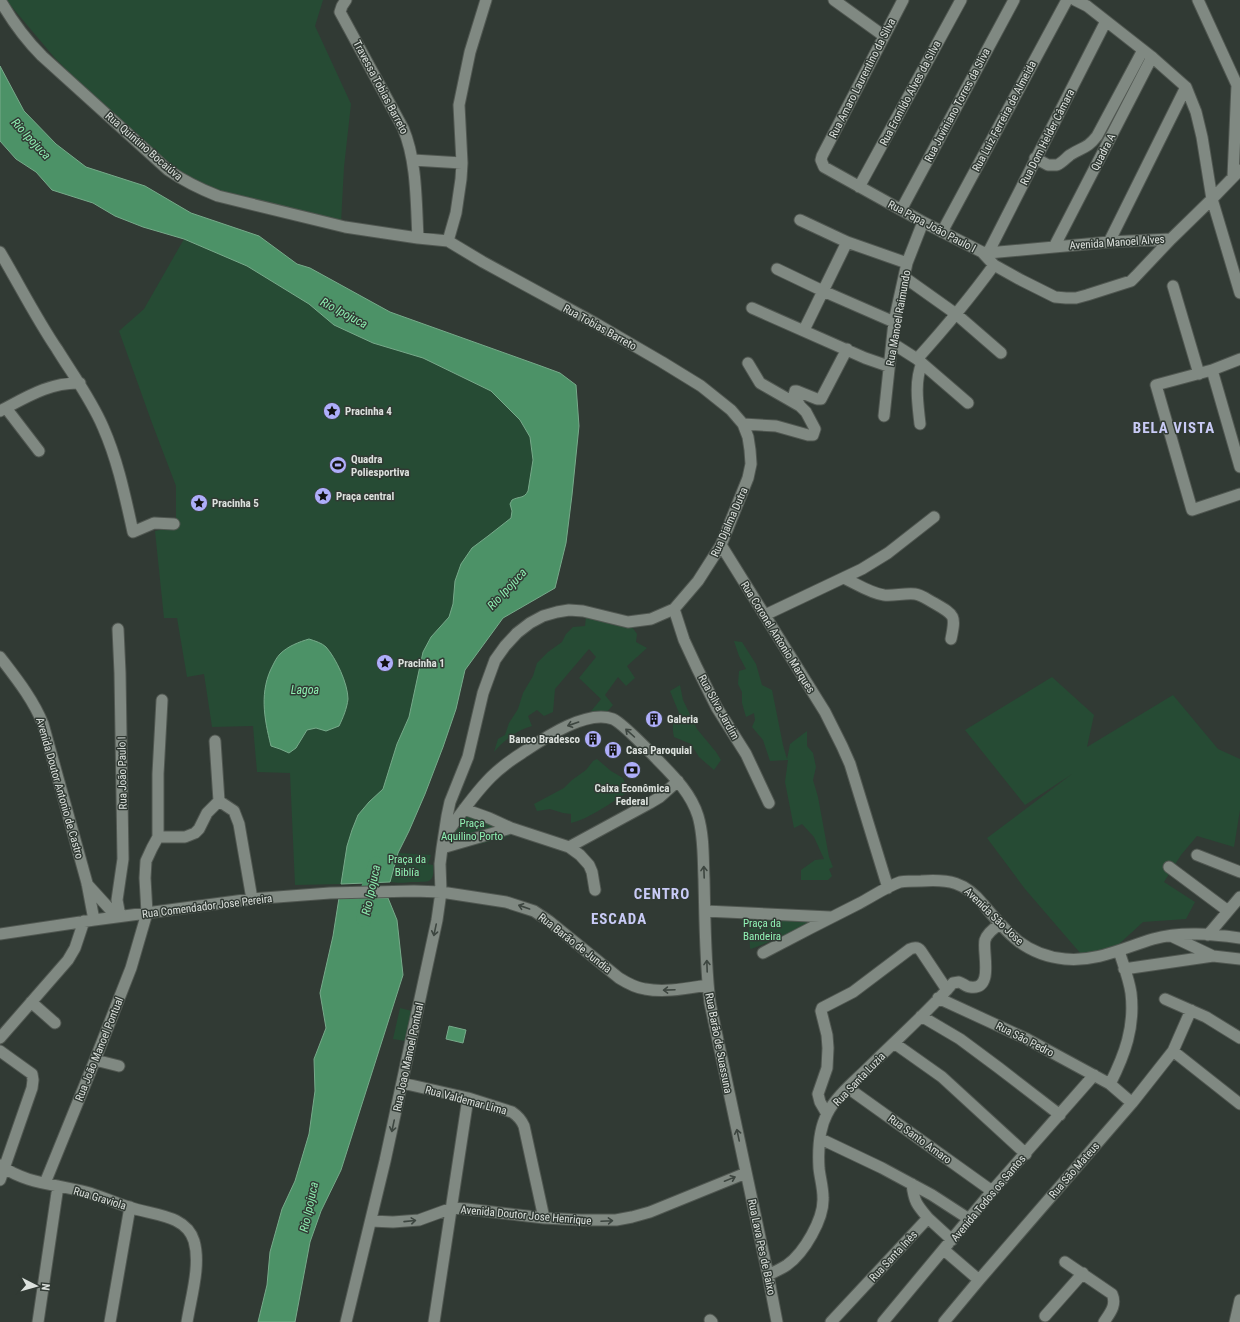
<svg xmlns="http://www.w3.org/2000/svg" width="1240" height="1322" viewBox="0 0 1240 1322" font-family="'Roboto Condensed',sans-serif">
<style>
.green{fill:#264b34}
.water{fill:#4c9267;stroke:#77aa8a}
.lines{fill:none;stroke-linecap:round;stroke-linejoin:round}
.river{stroke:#4c9267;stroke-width:15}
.minor-casing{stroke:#505751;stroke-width:13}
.minor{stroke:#808982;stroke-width:11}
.oneway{stroke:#3d4640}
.labels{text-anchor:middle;stroke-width:3;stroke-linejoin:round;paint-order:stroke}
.street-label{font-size:11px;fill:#dce1dd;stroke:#313a34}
.poi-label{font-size:11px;font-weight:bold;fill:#dce1dd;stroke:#313a34;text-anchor:start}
.park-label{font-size:11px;fill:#8ff1b3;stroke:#313a34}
.water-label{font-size:12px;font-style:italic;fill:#8ef0b2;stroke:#313a34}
.district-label{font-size:15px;font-weight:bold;letter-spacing:1px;fill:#c9cbf6;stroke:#313a34}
</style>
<rect width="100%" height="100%" fill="#313a34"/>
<!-- green -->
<path class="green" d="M6,0H323L315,26L351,104L344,167L341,223L213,192L164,169L54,57Z
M184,239L247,266L309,304L334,325L373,343L423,358L491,391L520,420L530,437L533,460L528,491C525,497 523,498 517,497L510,504L512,511L511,518L488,536L472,548L455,581L453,604L449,617L431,637L421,662L409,717L397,744L383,789L369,802L358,815L352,830L341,884L295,885L290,773L257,772L253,726L212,727L204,674L187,677L177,618H164L155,531L176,526V486L152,423L119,331L144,309Z
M586,617L632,627L637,634L636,642L647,648L627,666L635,678L626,686L618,677L605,695L613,705L600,720H584L601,699L579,678L596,657L589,649L555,689L553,712L544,716L537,710L528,716L532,726C516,730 505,740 494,752L498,739L505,735L509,723L518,709L523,693L533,676L537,663L548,652L562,642L566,634L573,627L585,626Z
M734,641L742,642L756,664L762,685L772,690L783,745L787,759L790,744L807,731V746L813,753L816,767L813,780L818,797L829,857L833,867L829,869L832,876L828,880H801V870L815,860L824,859L814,837L802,824L794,828L785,782L788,760L770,761L763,740L752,727L755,720L754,713L746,717L742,703V692L738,684L739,671L746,669L739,656Z
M1052,677L1094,715L1087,747L1173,695L1218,749L1240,759V810L1234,847L1197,836L1181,855L1164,882L1195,902L1186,919L1143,922L1106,956L1081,954L1025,889L987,838L1072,774L1025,805L965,730Z
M680,685L683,700L697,729L716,752L721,760L714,770L699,757L691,744L674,737C672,727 672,722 679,713L670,691Z
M597,759L611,771L623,778L628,792C612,802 589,819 571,823V814L563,813L550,809L537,811L534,804L564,788L572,780L586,770L593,761Z
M466,810L524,831C501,838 477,847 453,847V831Z
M398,853L431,855L428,864L433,865C435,885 427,881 412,882C404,883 398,883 390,882Z
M748,918L811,921L810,924L764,944L751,949L750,948Z
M400,1008L412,1011L405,1041L393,1039Z"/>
<!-- water -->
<path class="water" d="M0,66L24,111L56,144L86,167L145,186L191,213L259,236L297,264L310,268L390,312L541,366L560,373L576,385L579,426L572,495L566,543L555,588L503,618L465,670L456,709L443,747L425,794L409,831L398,853L390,882L341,884L347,846L352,830L358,815L369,802L383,789L397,744L409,717L423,652L431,637L449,617L453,604L455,581L461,564L472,548L488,536L511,518L512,511L510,504L512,500C519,496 524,499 528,491L533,460L530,437L520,420L491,391L423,358L373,343L334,325L309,304L247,266L184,239L143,227L115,216L93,203L52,190L36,172L16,159L0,141Z
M309,639C315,641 322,643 326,647C336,658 348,684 348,699C347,708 343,718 339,726L326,731L316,728L307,730L296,748L289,753L280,749L271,746C264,718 259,691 273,665C275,661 277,657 280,654C288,646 299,642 309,639Z
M339,898H388L397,920L403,975L341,1170L321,1211L310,1242L295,1322H258L267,1285L270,1252L282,1209L295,1181L309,1134L315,1091L314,1059L326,1028L320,993L333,936Z
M449,1026L466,1030L463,1043L446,1039Z"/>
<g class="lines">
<!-- river -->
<path class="river" d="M364,919L369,887L376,864"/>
<!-- minor casing -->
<g class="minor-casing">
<path id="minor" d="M0,0C12,21 25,39 42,56L168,170C184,181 200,189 218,196L345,227L418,238L448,241L483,262L595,323L662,362L701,386L731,410L743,424L748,437L750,450L751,464L748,478L721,545L698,581L674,609L651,619L628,622L583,611L569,610L557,612L543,616L530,623L517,633L505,646L495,660L483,693L468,757L450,802L447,816L442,848L440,864L441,892L437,920L385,1161L346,1322
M346,0L342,6L340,12L403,128C417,161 416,202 418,238
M834,0L884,36
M903,0L822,156L821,160L824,167L923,222L982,252L994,265L1021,280L1055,297L1066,298H1076L1087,295L1131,281L1136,276L1171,239
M1075,0L1087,6L1152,57L1186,87L1196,112L1202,137L1212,199L1240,293
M1198,0L1237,85L1233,177
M1035,158L1048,165H1057C1062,163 1066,158 1070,155C1082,147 1087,149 1097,136L1143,50
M413,160L462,163
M859,187L961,0
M901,210L1014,0
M800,220L847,242L907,263
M942,232L1067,0
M448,241L456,213L461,179L462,163L459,105L470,52L486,0
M1109,242L1186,87
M1054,247L1152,57
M0,252C19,284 36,318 57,349C73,375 91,399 103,427C118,461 125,496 133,532L154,523L174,524
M982,252L988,253L1109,242L1171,239L1212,199L1240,170
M988,253L1106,21
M777,269L823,291L894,322
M904,277L956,314L1001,353
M1173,286L1199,374
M752,308L865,358L888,366
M804,330L847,242
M892,343L917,359L968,403
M917,359C944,329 970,298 994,265
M1240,359L1212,370L1156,385L1192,510L1240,494
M1212,370L1240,467
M800,406L794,395L795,391H797L817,399H821L847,349
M6,408L39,451
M0,411C25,398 50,382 80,383
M884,416L894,322L907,263L923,222
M743,424L776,426L808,435H813L815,429L806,412L800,406L760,383L748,363
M920,424C918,405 914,382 922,363
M721,545L825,712L842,746L850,764L888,888
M844,578C857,584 870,593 884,595C894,596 904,593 915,594C922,595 928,600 934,603C955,615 956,615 951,639
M674,609L684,640L697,668L717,708L746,754L769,803
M765,615L862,569L888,553L934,517
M118,629L120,673L123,859L117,900L120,916
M0,657C16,678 33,699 43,724L87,883L94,920
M215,741L219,801L234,811L239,824L252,899
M464,809L489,818L511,828
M158,837V774L162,700
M158,837H185L195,833L199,829L207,813L219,801
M444,837C459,816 473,795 491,777C500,768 511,760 522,753C543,739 586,709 613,719C622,723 644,746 651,753C669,772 690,790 698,816C704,836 703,858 704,879C705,920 705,962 710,1003L768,1275L777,1322
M569,847L650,803L660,797L678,781
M442,848L511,828L569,847L580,855L589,865L592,872L595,890
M1197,855L1240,872
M1169,867L1228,911
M87,884L117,917
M705,911L830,917
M0,934L94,920L252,899L330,893L414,891L441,892L506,902L534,911L549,921L619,978C627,983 636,988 645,989C666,993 688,988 708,985
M1208,935L1240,897
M1171,936L1213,956L1240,959
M763,953C795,936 828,919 860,903C873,896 886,887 900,882C907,881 915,881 921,881C949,879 965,882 983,904C1007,933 1025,955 1065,959C1097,962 1123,948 1153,939C1181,931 1212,934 1240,938
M1124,969L1213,956
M938,998L1027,1039L1110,1084L1132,1103
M1165,999L1206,1017L1240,1038
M31,1002L55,1023
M921,1016L960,1039L999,1068L1060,1115
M0,1038L68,960L75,948L84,921
M894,1043L942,1077L1026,1154
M0,1051L32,1074L33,1080L32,1088L0,1180
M1173,1051L1240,1104
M95,1060L119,1066
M402,1083L468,1098L512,1112C518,1116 521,1119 524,1126L544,1218
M1110,1084C1125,1054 1135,1027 1131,993C1129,979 1123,964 1119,951
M848,1088L992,1191
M827,1114L820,1102L818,1094L827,1068L828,1048L827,1035L821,1011L822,1008L853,992L910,949C915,947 918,947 921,951L947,990
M821,1139L882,1168L932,1195L969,1219
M0,1165C25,1184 57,1184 86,1192C101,1196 115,1203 129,1207C151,1215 186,1214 194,1241C201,1265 191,1297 187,1322
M45,1183L95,1060L131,968L147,913L145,878L146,861L152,848L158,837
M928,1218L952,1240
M371,1221L393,1222L419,1220L452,1208L467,1209L544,1218L581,1220H616L632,1217L650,1212L746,1173
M944,1250L979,1280
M1065,1262L1112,1294C1117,1305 1110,1313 1104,1322
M768,1275C774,1272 781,1269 787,1265C804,1253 824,1219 823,1198C823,1187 820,1178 819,1168C818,1151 819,1129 827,1114C836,1096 855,1081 869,1067C897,1039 927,1013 953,983L959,982C963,983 966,987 970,987C995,991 982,951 985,940C987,933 994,928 1000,924
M1045,1316L1083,1273
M710,1320L712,1322
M38,1322L58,1186
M110,1322L130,1207
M434,1322L468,1098
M831,1322L928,1218C917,1205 914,1202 912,1184
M883,1322L992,1191L1094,1075
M944,1322L979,1280L1132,1103L1173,1051L1191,1010
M1235,1322L1240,1300"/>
</g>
<!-- minor -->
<use href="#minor" class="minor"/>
</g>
<!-- one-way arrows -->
<defs><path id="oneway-shaft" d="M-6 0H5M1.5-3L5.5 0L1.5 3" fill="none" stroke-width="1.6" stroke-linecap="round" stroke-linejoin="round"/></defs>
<g class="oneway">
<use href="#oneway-shaft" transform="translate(573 724) rotate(161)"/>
<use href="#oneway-shaft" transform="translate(630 733) rotate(-138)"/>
<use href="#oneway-shaft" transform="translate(704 872) rotate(-92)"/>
<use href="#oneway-shaft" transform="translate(524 907) rotate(-161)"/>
<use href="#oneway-shaft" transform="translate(435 930) rotate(102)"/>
<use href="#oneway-shaft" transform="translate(707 966) rotate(-92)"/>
<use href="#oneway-shaft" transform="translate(669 990) rotate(178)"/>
<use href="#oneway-shaft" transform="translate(393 1126) rotate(102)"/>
<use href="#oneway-shaft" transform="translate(738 1135) rotate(-102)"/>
<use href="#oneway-shaft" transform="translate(730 1179) rotate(-22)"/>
<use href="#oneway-shaft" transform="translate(410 1221) rotate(-6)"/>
<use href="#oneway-shaft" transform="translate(607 1221) rotate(-3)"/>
</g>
<!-- icons -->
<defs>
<g id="sight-disc" transform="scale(0.9)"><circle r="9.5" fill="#aeaefa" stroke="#313a34"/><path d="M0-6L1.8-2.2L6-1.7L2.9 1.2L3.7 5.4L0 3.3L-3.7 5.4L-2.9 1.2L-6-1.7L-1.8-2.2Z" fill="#111"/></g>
<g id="stadium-disc" transform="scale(0.9)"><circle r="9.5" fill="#aeaefa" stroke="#313a34"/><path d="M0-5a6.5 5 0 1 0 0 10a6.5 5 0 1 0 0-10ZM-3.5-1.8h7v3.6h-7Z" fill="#111"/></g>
<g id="building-disc" transform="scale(0.9)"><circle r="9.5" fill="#aeaefa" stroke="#313a34"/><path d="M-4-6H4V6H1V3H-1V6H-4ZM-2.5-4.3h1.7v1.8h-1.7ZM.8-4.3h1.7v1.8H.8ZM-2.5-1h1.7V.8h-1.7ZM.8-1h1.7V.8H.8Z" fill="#111"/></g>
<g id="bank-disc" transform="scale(0.9)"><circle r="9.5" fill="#aeaefa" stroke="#313a34"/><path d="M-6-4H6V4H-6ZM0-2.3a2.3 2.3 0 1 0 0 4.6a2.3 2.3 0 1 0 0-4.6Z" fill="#111"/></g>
</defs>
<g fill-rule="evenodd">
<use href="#sight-disc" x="332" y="411"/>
<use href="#stadium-disc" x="338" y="465"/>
<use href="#sight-disc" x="323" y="496"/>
<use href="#sight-disc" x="199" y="503"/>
<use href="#sight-disc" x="385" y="663"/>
<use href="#building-disc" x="654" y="719"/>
<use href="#building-disc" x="593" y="739"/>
<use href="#building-disc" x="613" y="750"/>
<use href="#bank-disc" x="632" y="770"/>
</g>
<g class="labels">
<!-- street labels -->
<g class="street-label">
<text transform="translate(862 78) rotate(-63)" y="4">Rua Amaro Laurentino da Silva</text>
<text transform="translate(381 87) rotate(62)" y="4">Travessa Tobias Barreto</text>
<text transform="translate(910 93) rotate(-62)" y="4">Rua Eronildo Alves da Silva</text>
<text transform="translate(957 105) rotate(-62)" y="4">Rua Juviniano Torres da Sliva</text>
<text transform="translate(1004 116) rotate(-62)" y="4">Rua Luiz Ferreira de Almeida</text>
<text transform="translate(1047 137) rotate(-63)" y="4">Rua Dom Helder Câmara</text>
<text transform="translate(144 146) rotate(41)" y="4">Rua Quintino Bocaiúva</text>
<text transform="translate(1103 152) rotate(-63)" y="4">Quadra A</text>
<text transform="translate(932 226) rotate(28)" y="4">Rua Papa João Paulo I</text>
<text transform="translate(1117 242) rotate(-4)" y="4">Avenida Manoel Alves</text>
<text transform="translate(898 318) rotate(-80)" y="4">Rua Manoel Raimundo</text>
<text transform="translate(600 327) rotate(29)" y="4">Rua Tobias Barreto</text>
<text transform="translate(729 522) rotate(-66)" y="4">Rua Djalma Dutra</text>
<text transform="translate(778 637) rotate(58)" y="4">Rua Coronel Antonio Marques</text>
<text transform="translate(719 707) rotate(61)" y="4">Rua Silva Jardim</text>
<text transform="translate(122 773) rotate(-91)" y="4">Rua João Paulo I</text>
<text transform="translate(60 788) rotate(74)" y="4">Avenida Doutor Antonio de Castro</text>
<text transform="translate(207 906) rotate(-7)" y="4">Rua Comendador Jose Pereira</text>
<text transform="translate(994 916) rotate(44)" y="4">Avenida São Jose</text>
<text transform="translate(575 943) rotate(38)" y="4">Rua Barão de Jundia</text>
<text transform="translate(1025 1039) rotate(27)" y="4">Rua São Pedro</text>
<text transform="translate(719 1043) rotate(79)" y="4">Rua Barão de Suassuna</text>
<text transform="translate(99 1049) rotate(-68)" y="4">Rua João Manoel Pontual</text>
<text transform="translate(408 1057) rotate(-78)" y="4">Rua Joao Manoel Pontual</text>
<text transform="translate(859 1079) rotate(-46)" y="4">Rua Santa Luzia</text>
<text transform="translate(466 1100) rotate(15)" y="4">Rua Valdemar Lima</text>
<text transform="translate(920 1139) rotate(36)" y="4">Rua Santo Amaro</text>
<text transform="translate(1074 1170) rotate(-49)" y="4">Rua São Mateus</text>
<text transform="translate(100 1198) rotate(17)" y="4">Rua Graviola</text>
<text transform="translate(988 1198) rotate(-50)" y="4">Avenida Todos os Santos</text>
<text transform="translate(526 1215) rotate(5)" y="4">Avenida Doutor Jose Henrique</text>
<text transform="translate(762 1247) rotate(78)" y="4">Rua Lava Pes de Baixo</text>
<text transform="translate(893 1256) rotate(-47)" y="4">Rua Santa Inês</text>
</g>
<!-- poi labels -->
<g class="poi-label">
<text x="345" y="415">Pracinha 4</text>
<text x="351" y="463">Quadra<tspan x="351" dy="13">Poliesportiva</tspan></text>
<text x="336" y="500">Praça central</text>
<text x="212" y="507">Pracinha 5</text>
<text x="398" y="667">Pracinha 1</text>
<text x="667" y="723">Galeria</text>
<text x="580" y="743" text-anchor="end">Banco Bradesco</text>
<text x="626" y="754">Casa Paroquial</text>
<text x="632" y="792" text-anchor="middle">Caixa Econômica<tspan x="632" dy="13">Federal</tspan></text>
</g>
<!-- park labels -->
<g class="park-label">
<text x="472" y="827">Praça<tspan x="472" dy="13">Aquilino Porto</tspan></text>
<text x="407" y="863">Praça da<tspan x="407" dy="13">Biblía</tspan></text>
<text x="762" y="927">Praça da<tspan x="762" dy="13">Bandeira</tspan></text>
</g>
<!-- water labels -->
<g class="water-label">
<text transform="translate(31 139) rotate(47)" y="4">Rio Ipojuca</text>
<text transform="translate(344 313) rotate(28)" y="4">Rio Ipojuca</text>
<text transform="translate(507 589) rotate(-47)" y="4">Rio Ipojuca</text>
<text x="305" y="694">Lagoa</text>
<text transform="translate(371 890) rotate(-78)" y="4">Rio Ipojuca</text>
<text transform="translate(309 1207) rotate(-78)" y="4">Rio Ipojuca</text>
</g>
<!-- district labels -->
<g class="district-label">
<text x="1174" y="433">BELA VISTA</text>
<text x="662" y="899">CENTRO</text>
<text x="619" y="924">ESCADA</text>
</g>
</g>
<!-- north arrow -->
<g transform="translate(36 1286) rotate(96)" stroke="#313a34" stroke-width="3" paint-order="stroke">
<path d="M0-3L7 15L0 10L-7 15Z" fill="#dce1dd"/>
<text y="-6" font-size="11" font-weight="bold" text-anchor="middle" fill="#dce1dd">N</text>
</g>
</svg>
